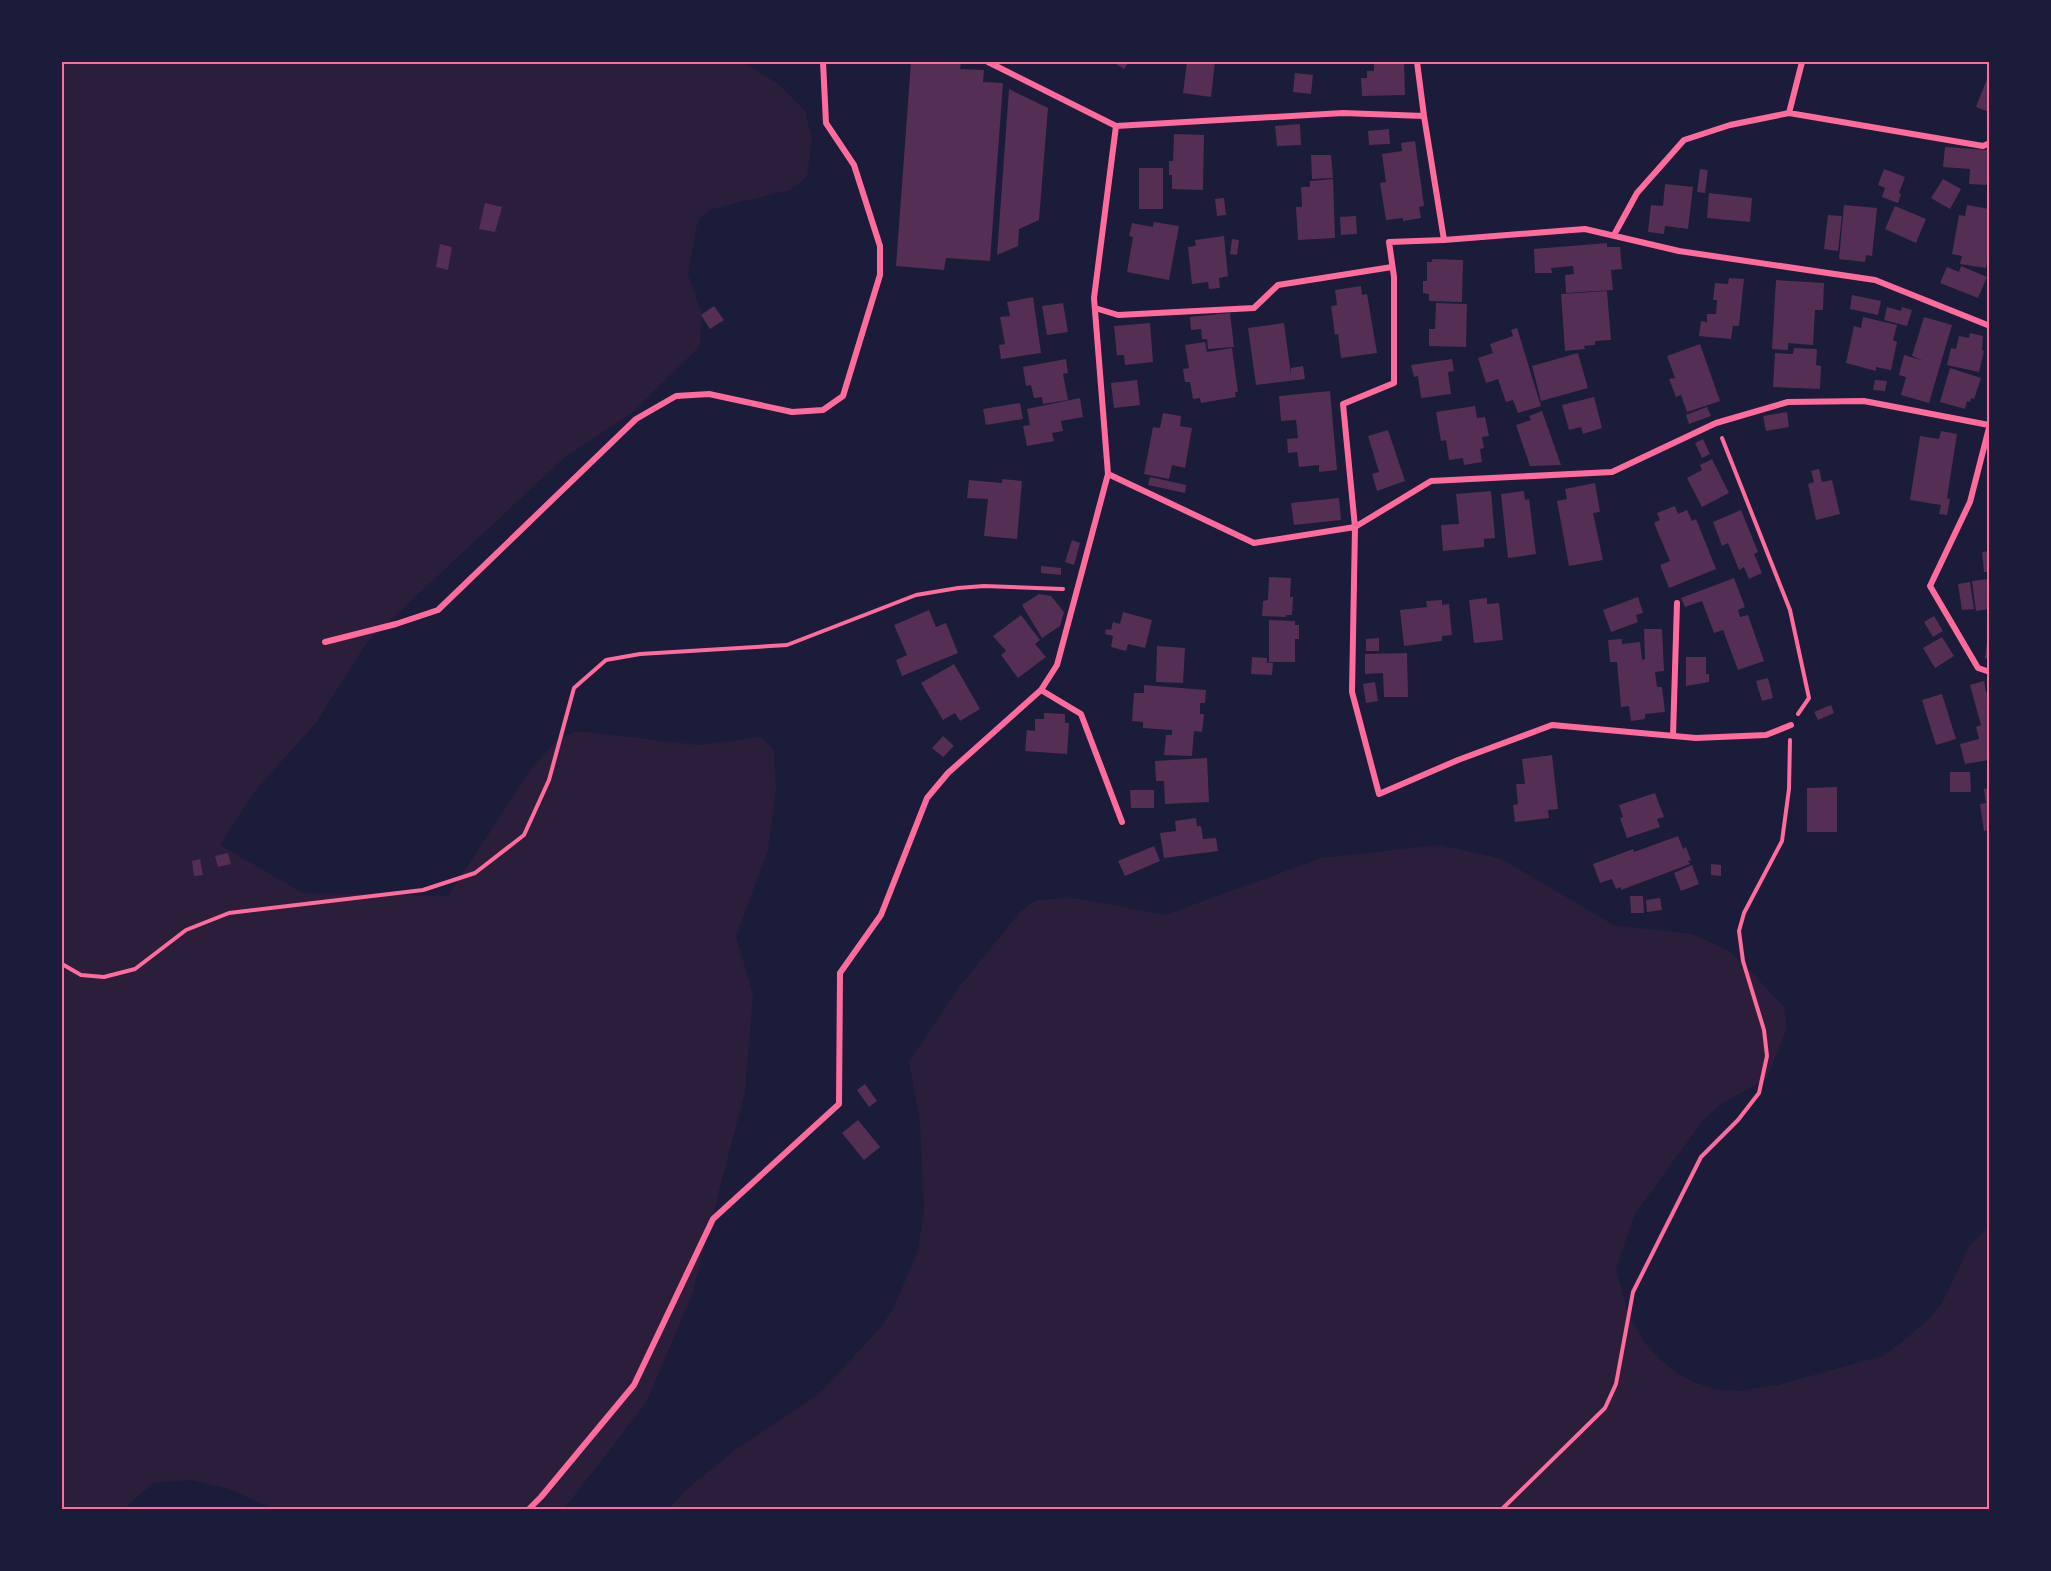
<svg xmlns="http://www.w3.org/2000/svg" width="2051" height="1571" viewBox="0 0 2051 1571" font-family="'Alegreya Sans',sans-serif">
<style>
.green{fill:#2a1e3b}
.building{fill:#542f53}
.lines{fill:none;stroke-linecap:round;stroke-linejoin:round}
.path{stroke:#ff6b9d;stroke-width:4}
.minor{stroke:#ff6b9d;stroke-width:6}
.neatline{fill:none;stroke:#ff6b9d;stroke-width:2}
</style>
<rect width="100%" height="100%" fill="#1b1b3a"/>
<!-- green -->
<path class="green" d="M62,62H672L674,64L678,62H743L778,84L805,111L812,138L807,177L790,190L712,209L698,220L688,275L702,313L700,346L633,412L565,457L367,642L316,723L254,792L220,845L303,893L448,896L531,769L558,739L577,731L698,745L760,737L774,749L776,788L768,850L736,936L753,995L745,1092L692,1295L646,1403L564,1509H273L229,1489L191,1480L153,1483L127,1506L126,1509H62Z
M1441,845L1502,859L1614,925L1693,934L1727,950L1742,962L1784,1007L1787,1028L1767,1078L1720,1105L1704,1119L1635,1214L1616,1268L1626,1307L1634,1324L1645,1343L1661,1360L1678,1374L1696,1383L1716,1389L1738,1391L1778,1385L1882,1356L1898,1345L1928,1320L1942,1303L1970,1245L1989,1227V1509L668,1510L686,1490L732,1452L819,1394L881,1327L893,1309L918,1251L924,1210L920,1122L909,1062L959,987L1020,912L1036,900L1067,898L1087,900L1165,915L1321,858Z"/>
<!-- building -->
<path class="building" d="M911,62H961L960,69L984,70L983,82L1003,83L990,261L946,258L944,270L896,266Z
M1113,62H1129L1124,69Z
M1187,62H1215L1211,97L1183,93Z
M1374,62H1404L1405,95L1362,96L1361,78H1367V71H1374Z
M1295,73L1313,75L1311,94L1293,92Z
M1989,74V112L1976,107Z
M1009,89L1048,108L1039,220L1019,229L1018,246L997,255Z
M1300,124L1301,145L1277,146L1275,126Z
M1389,129L1390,144L1369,145L1368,131Z
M1174,134L1204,135L1203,190L1172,189V175H1169V161H1173Z
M1415,141L1424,206L1419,207L1421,218L1403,221V218L1386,220L1380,183L1386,182L1382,154L1402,151L1401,143Z
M1945,147L1989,150L1988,185L1969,184L1970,169L1943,167Z
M1311,155H1331L1333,178L1312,179Z
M1139,168H1163V209H1139Z
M1700,169L1708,170L1705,193L1697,192Z
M1884,169L1905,177L1899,193L1901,194L1898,203L1882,197L1885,188L1878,185Z
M1333,179L1335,238L1298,240L1296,207H1302L1301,187H1310V181Z
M1943,179L1961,189L1950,209L1931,198Z
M1665,184L1693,187L1688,229L1665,226L1664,234L1648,232L1651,205L1663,206Z
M1709,193L1752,198L1750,222L1707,218Z
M1224,198L1226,215L1217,216L1215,199Z
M485,203L502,207L495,232L479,229Z
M1844,205L1877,208L1872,256L1866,255L1865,262L1839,259Z
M1967,205L1989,209V250L1986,268L1960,264L1962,256L1952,254L1959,215L1965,216Z
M1895,206L1926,219L1916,243L1885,229Z
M1828,215L1842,216L1838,251L1824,249Z
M1356,216L1357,234L1341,235L1340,217Z
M1154,222L1179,226L1169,280L1127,272L1133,237L1129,236L1132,223L1153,227Z
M1224,236L1228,276L1219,278L1220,288L1209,289L1208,282L1192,284L1188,247L1196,246L1195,240Z
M1232,239L1239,240L1237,255L1230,254Z
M1607,243V247H1620L1622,269L1611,270L1613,290L1566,293L1565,275L1574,274L1573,266L1551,268L1552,273H1535L1534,249Z
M440,244L452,247L448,270L436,267Z
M1432,259L1463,260L1462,302L1429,301V294L1423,293V281H1427V262H1432Z
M1961,266L1987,277L1978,298L1940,283L1947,267L1959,272Z
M1729,278L1744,279L1739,326H1733L1731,339L1699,336L1701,321L1707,322V314H1716L1717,300H1713L1715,283L1728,284Z
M1776,280L1824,283L1823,310H1815L1813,345L1788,343V350L1772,349Z
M1361,286L1362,295L1367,294L1377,353L1341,358L1338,334L1335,335L1331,306L1337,305L1335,290Z
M1607,291L1611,340L1595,341V345L1584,346L1585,349L1565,351L1561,294Z
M1852,295L1881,301L1878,315L1850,309Z
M1033,297L1041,353L1001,359L999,345L1005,344L1000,317L1010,316L1007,302Z
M1063,303L1068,332L1047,335L1042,306Z
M1436,303L1467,304L1466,347L1429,346V329H1435Z
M714,306L724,320L710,329L701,315Z
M1887,307L1901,311L1902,307L1912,310L1907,326L1884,320Z
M1230,313L1234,347L1208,349L1207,339H1202L1201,329L1191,330L1190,317Z
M1863,317L1897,325L1893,340L1897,342L1891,370L1876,367V371L1846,363L1854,326L1861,328Z
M1924,317L1952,325L1929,403L1901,395L1906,377L1899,375L1904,355L1924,361L1912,356Z
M1150,323L1153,362L1125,365L1124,355H1117L1114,326Z
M1284,323L1291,375V368L1303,366L1305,379L1256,385L1248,328Z
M1517,328L1541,406L1518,413L1513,400L1506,402L1498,379L1486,383L1478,358L1493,353L1490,344L1513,336L1511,330Z
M1970,333L1983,336L1982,350L1984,351L1979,372L1947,365L1951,348L1956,349L1959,336L1969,338Z
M1205,342L1207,352L1232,348L1238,392H1235L1236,397L1201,403L1200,398L1193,399L1190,382H1185L1183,369L1189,368L1185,345Z
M1700,344L1720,401L1687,412L1681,395L1676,397L1669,379L1675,378L1667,356Z
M1794,348L1817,349L1816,365L1821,366L1820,389L1773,387L1775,353L1793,354Z
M1578,353L1588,388L1541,401L1532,366Z
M1066,359L1068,373L1063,374L1068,400L1043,404L1042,397L1034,398L1031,385L1026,386L1023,367Z
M1452,359L1454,371L1448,372L1451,394L1421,398L1418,376L1414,377L1411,365Z
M1950,368L1981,378L1974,399L1971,398L1970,402L1967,401L1965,409L1940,402Z
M1137,380L1140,405L1114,408L1111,383Z
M1875,380L1887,381L1885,391L1873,390Z
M1330,391L1337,470L1319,472V465L1299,467L1297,452L1288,453L1287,439L1298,438L1296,420L1281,421L1279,396Z
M1594,397L1602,428L1583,434L1581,427L1569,430L1562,405Z
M1080,398L1083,417L1061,421L1063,431L1052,433L1054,441L1027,446L1023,426L1030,425L1027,409Z
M1020,403L1023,419L986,425L983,409Z
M1475,406L1477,418L1485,417L1489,436L1482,437L1484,448L1480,449L1482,462L1464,465L1463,458L1449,460L1446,440L1441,441L1436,412Z
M1707,407L1711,416L1689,424L1686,415Z
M1542,411L1561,465L1530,466L1516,425L1531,420L1529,416Z
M1787,412L1789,427L1766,431L1763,416Z
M1163,413L1181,416L1180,426L1192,428L1185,468L1172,465L1169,479L1144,474L1153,427L1160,428Z
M1388,430L1405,481L1377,491L1372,474L1379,472L1368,436Z
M1941,431L1957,434L1947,498L1950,499L1947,515L1939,514L1941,505L1910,500L1920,436L1939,439Z
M1703,439L1710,454L1702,458L1695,443Z
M1712,459L1729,493L1702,507L1687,478L1702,470L1700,465Z
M1819,469L1822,482L1832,480L1840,514L1816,520L1808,484L1814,482L1811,471Z
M1150,477L1186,485L1185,493L1148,485Z
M1002,479L1022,481L1017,539L984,536L988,499L967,498L969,480L1002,483Z
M1595,483L1600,512L1593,513L1603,560L1569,566L1557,501L1567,499L1565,489Z
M1491,491L1495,538L1484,539V547L1443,551L1441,525L1459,524L1456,494Z
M1524,491L1525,500L1529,499L1536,554L1508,558L1501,494Z
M1339,498L1341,520L1294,525L1291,503Z
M1675,506L1678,514L1687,510L1692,521L1696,519L1716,569L1669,588L1660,565L1670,561L1654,523L1660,520L1657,513Z
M1741,510L1758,552L1754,554L1762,573L1749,579L1744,567L1739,570L1728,543L1722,546L1713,522Z
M1072,540L1080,543L1074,565L1065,562Z
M1989,551V572H1984L1982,552Z
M1041,566L1061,568V575L1041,573Z
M1269,577L1291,578L1290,597H1293L1292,615H1286V617L1262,616L1263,601L1268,600Z
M1734,578L1745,607L1738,610L1740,617L1748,615L1764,661L1738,670L1723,630L1714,633L1702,601L1685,607L1681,598Z
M1989,579V609L1976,611L1972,581Z
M1970,582L1974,609L1962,610L1958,584Z
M1039,594L1051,596L1064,612L1060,626L1042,638L1022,605Z
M1638,597L1643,613L1636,615L1638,622L1611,632L1603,610Z
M1487,598V604L1499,603L1503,640L1474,643L1469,600Z
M1442,600V605L1449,604L1452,635L1442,636V641L1404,646L1400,610L1427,607L1426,601Z
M929,610L936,627L946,623L958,653L902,676L896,660L907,655L894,625Z
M1123,612L1152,620L1145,648L1128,644L1126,651L1111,647L1113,636L1105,634L1106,629L1111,630L1113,622L1120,624Z
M1021,615L1040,640L1035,644L1046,657L1018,678L1001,655L1006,651L993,636Z
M1934,616L1943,631L1933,637L1924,622Z
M1269,620L1295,621V625H1299V639H1295V662H1269Z
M1644,629H1662L1664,671L1655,672L1657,687H1662L1665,712L1645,714V719L1631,721L1629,706L1621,707L1617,662H1610L1608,640L1622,639V644L1640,642L1642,660L1645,659Z
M1988,632H1989V659L1985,658Z
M1942,637L1954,656L1935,668L1923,648Z
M1379,638V651H1366V639Z
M1157,646L1185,648L1183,683L1156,682Z
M1407,653L1408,697H1384L1383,673L1365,674V654Z
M1252,657L1267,658V662H1264L1273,663L1272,675L1251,674Z
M1686,657H1706V674H1709V682L1686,686Z
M954,664L980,709L960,721L955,713L943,720L921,683Z
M1768,678L1773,698L1762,701L1756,681Z
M1984,681L1986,692L1989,691V760L1965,764L1960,744L1979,739L1976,727L1981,725L1970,685Z
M1375,682L1378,701L1366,703L1363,684Z
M1144,685L1206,690L1205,703H1200V714H1204L1202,732L1194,731L1192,756L1164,755L1166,735H1172V730L1143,728V722L1132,721L1134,693H1144Z
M1942,694L1956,739L1936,745L1922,700Z
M1831,705L1834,713L1818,720L1814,712Z
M1044,713L1065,714V723H1069L1067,754L1025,751L1027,730L1035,731V719H1044Z
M943,736L954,746L943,757L932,748Z
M1552,755L1558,809L1548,810L1549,818L1515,822L1513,805L1518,804L1516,784H1525L1522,759Z
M1207,758L1209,802L1165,804L1164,781H1156L1155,761Z
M1950,772H1970L1971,792H1950Z
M1837,787V832H1807V788Z
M1989,788V830L1984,831L1980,804L1986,803L1984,789Z
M1130,790H1154V808H1131Z
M1655,793L1664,817L1657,819L1660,827L1627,838L1620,818L1623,817L1619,805Z
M1196,818L1197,826H1201L1203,839L1216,838L1218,851L1164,858L1160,833L1176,831L1175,821Z
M1678,836L1683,849L1686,847L1691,860L1688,861L1690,864L1621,890V887L1616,889L1612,879L1600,883L1593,864L1633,849L1634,852Z
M1154,846L1160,861L1125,876L1118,861Z
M228,853L231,864L218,867L215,856Z
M200,859L203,875L194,876L192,861Z
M1711,864L1721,865V876L1711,875Z
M1692,865L1699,884L1681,891L1674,873Z
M1630,896H1643L1644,913H1631Z
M1660,898L1662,910L1647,912L1646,900Z
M865,1084L877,1101L869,1107L857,1090Z
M858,1120L880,1147L864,1160L842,1133Z"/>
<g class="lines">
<!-- path -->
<path class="path" d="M1722,438L1790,610L1809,698L1798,714
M62,964L81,975L104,977L135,969L186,930L229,913L423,890L475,873L524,835L549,780L574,688L606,660L640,654L787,645L916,595L958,588L984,586L1063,589
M1501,1510L1605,1408L1616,1384L1633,1292L1701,1157L1738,1120L1759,1093L1767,1056L1764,1030L1743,961L1739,931L1744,913L1782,841L1789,789L1790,740"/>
<!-- minor -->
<path class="minor" d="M988,62L1116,126L1343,113L1424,116
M1417,62L1424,116L1444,240L1585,229L1679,251L1875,280L1990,326
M1789,113L1802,62
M1614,235L1637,193L1684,140L1730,125L1789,113L1983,146L1990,143
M1444,240L1389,242L1394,277V383L1343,404L1355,527L1352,692L1379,794L1458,760L1552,725L1696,738L1766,735L1791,725
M1095,308L1118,315L1254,308L1278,285L1392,267
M1990,424L1970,502L1930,586L1978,668L1990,672
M1108,474L1254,543L1355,527L1431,481L1612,472L1716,423L1788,402L1864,401L1989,425
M325,642L396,624L438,610L636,419L676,396L709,394L792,412L823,410L843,396L880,275V246L854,165L826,123L823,62
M1041,690L1081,714L1122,822
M1673,736L1677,603
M528,1510L541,1497L634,1385L713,1219L839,1104L840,973L881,915L927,798L948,773L1041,690L1057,665L1108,474L1094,298L1116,126"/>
</g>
<!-- border -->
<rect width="2051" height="1571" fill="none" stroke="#1b1b3a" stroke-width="126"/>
<rect x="63" y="63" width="1925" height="1445" class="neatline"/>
</svg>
